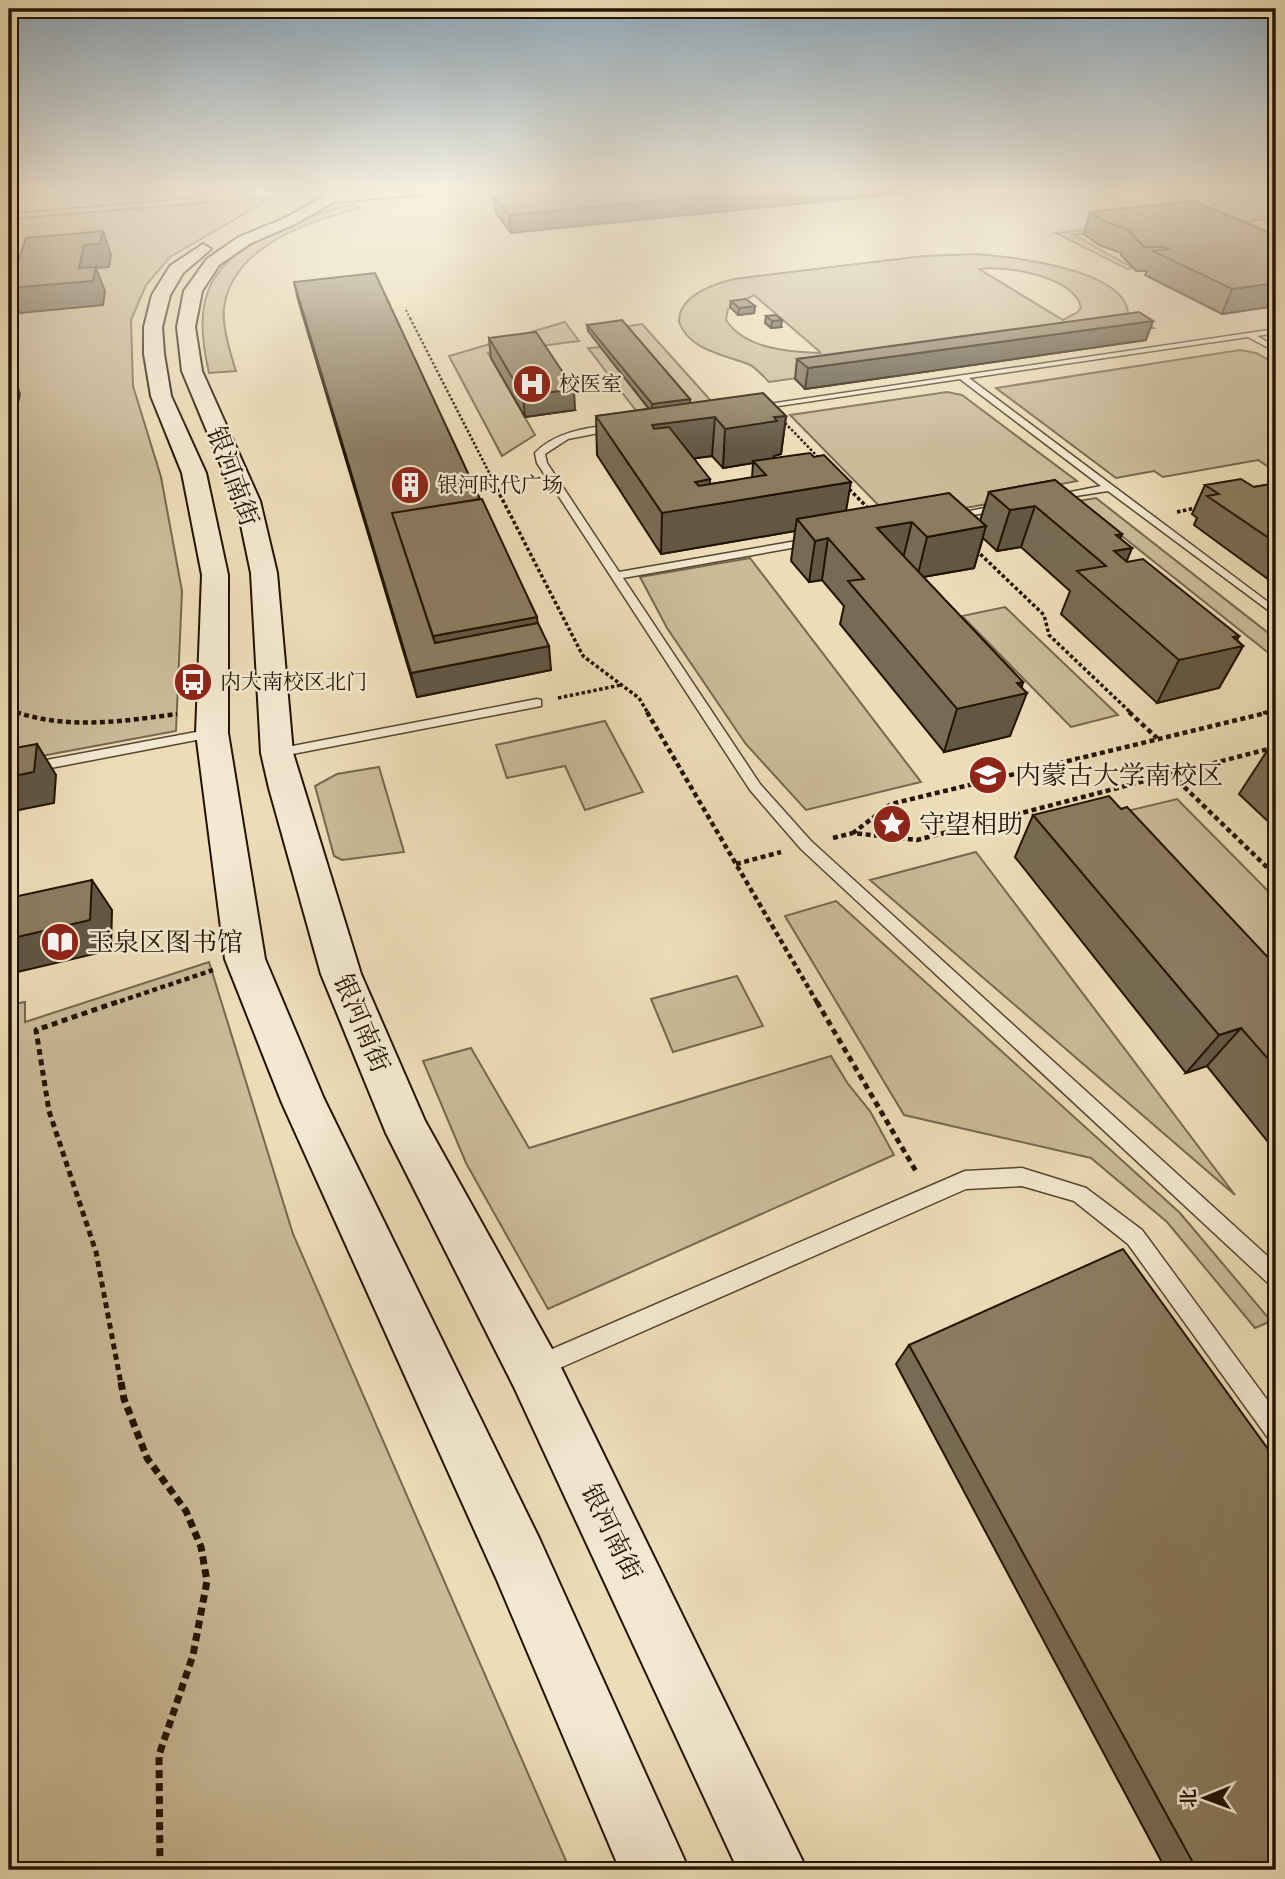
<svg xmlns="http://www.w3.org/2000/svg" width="1285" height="1879" viewBox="0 0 1285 1879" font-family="'IM FELL Great Primer','Noto Serif SC',serif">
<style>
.green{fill:#cabb99;stroke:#76674d;stroke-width:2;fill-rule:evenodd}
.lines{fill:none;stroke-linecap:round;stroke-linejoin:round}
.service-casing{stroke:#54462f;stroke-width:3}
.secondary-casing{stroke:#221301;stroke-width:4}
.path-far5{stroke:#221301;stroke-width:2;stroke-dasharray:2 2;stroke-linecap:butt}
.path-far4{stroke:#221301;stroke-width:2.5;stroke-dasharray:2.5 2;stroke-linecap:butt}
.path-far3{stroke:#221301;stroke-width:3.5;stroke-dasharray:3.5 2.5;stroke-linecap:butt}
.path-far2{stroke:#221301;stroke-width:4.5;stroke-dasharray:5 3.5;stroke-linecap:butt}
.path-far1{stroke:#221301;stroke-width:5;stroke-dasharray:6 4.5;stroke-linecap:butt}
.path{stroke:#221301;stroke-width:7;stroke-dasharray:8 5;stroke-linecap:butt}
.service{fill:#f3e9d1;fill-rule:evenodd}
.secondary{fill:#f3e9d1;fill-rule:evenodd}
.secondary-bridge-casing{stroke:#221301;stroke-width:18;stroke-linecap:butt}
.path-bridge{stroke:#221301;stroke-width:2;stroke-dasharray:2 2;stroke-linecap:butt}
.secondary-bridge{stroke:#f3e9d1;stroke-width:16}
.wall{fill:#786b53;stroke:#221301;stroke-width:2;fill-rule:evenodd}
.shaded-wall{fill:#615743;stroke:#221301;stroke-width:2}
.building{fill:#8b7c60;stroke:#221301;stroke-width:2}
.labels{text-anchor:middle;stroke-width:5;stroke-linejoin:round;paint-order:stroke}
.far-poi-label{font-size:21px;fill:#221301;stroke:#f3e9d1;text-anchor:start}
.street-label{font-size:26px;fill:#221301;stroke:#f3e9d1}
.poi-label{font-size:26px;fill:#221301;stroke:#f3e9d1;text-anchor:start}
</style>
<rect width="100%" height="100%" fill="#ecddb8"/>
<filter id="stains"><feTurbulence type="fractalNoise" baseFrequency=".00286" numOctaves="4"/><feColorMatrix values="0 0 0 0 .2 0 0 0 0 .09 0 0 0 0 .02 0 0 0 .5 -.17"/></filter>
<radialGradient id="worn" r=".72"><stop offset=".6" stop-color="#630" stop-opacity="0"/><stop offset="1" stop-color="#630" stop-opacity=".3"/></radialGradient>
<!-- green -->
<path class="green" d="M1276,191V218L1240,222L1210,210L1220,197Z
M273,197L170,257L146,285L131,320L133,386L161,477L182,591L176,731L9,762V219Z
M351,204L360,208C309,221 232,246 224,308C222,327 230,353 236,371L209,373C191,295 209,261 281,229C304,219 327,210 351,204Z
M1186,218L1185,222L1074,235L1133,268L1127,269L1056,233Z
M977,254C1011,257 1128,269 1128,315L1154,328L769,382C763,376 756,367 748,364C724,355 689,350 679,322C678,295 714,284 734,279L923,256ZM979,269C1005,265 1073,276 1081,307L1078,312L1063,320ZM754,295L820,352V353C789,352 745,349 726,320L728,309Z
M565,322L579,341L488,353L535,435L502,456L449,356Z
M642,324L713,403L690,406L622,327Z
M600,347L650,410L637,412L588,348Z
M1240,350L1256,353L1276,364V467L1270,468L1258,460L1163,477L1154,471L1116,478L996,388Z
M947,392L962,395L1077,481L1046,487L1053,492L894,521L790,415Z
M1096,498L1276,639V654L1271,655L1078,501Z
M750,558L921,782L806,810L745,743L667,628L640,577Z
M1005,607L1118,715L1071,727L962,616Z
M605,721L643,792L585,810L565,766L507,778L496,745Z
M379,767L404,852L342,860L334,856L315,786L337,774Z
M1177,799L1276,899V971L1127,811Z
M976,852L1235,1195L870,880Z
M836,901L1180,1213L1271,1321L1255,1328L1167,1222L1091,1158L904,1115L785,916Z
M209,962L293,1234L570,1870H9V1005L25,1002V1022Z
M737,976L763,1026L673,1052L651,999Z
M471,1048L529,1148L831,1056L848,1084L870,1111L894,1155L548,1309L466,1163L423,1061Z"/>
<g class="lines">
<!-- service casing -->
<g class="service-casing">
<path id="service" d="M1276,329V333L1257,336L1276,347V352L1248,337L969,378L1276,608V616L1108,491L1050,500V496L1101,486L960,379L752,410L748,407Z
M616,424L619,425V429L568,439L545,454L547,463L619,572L814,538L819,541L814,544L623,578L760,784L811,841L1276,1264V1287L1269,1284L801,849L750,790L537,463L535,453C556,431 588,428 616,424Z
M1004,504L1009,507L1008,509L950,519L945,516Z
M537,699L541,700V706L277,757L270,753L277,749Z
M212,729L218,733L217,736L9,776V767Z
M1022,1168L1086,1188L1142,1230L1276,1412V1441L1268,1438L1128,1244L1074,1201L1022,1186L966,1189L537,1378L529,1375L526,1367L529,1359L958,1174L965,1171Z"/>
</g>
<!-- secondary casing -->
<g class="secondary-casing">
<path id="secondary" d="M328,188H342L340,193L398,188H452L445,192L334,202L295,224L251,243L219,265L202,291L195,327L202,371L260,501L277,573L293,753L361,974L425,1121L552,1349L807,1870H738L514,1387L386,1133L321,974L269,788L261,753L251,573L236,501L182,371L177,327L184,291L207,259L239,237L285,218L325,196Z
M203,244L211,249L183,273L170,295L162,327L164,354L171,396L206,473L228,575V733L265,959L324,1099L539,1538L689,1870H620L497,1580L282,1103L225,959L196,733L202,575L182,473L151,396L144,354V327L152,295L170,266Z"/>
</g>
<!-- path-far5 -->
<path class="path-far5" d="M9,243L18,230
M406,310L411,320"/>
<!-- path-far4 -->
<path class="path-far4" d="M410,318L498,490
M785,423L820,459
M846,486L850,490"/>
<!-- path-far3 -->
<path class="path-far3" d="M497,489L583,656L639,698L648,713
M849,489L869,509
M1177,512L1200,507
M976,550L1044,615L1049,635L1131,713
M558,698L621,685
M9,709L21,713
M1263,713L1276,710"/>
<!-- path-far2 -->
<path class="path-far2" d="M16,712C68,730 124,721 177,714
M647,712L818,1004
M1129,712L1157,738
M1270,712L891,804L853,833L917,840L1276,747
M1172,775L1276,876
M833,838L853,833
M736,864L781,852
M112,1004L213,970"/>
<!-- path-far1 -->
<path class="path-far1" d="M117,1002L36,1030L49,1111L96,1252L121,1384
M817,1002L917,1173"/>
<!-- path -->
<path class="path" d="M121,1382L124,1399L147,1458L186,1511L201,1547L207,1581L193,1655L159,1755L160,1870"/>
<!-- service -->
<use href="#service" class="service"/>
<!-- secondary -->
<use href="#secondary" class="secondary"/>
<!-- secondary-bridge casing -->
<g class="secondary-bridge-casing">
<path id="secondary-bridge" d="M9,205L209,188"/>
</g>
<!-- path-bridge -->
<path class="path-bridge" d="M233,193L294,188"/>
<!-- secondary-bridge -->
<use href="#secondary-bridge" class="secondary-bridge"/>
</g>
<!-- wall -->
<path class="wall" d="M584,188L511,233L496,213L494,196Z
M1090,212L1276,235V306L1222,314L1145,275L1147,271H1136L1121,255V253L1099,245L1084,234Z
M294,282L480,499L537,617V624L551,670L417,697L298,300Z
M731,301L755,306L754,313L738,315L730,307Z
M766,316L781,327L771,328L765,323Z
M587,325L690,399V403L786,416L781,454L774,456L773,458L846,511L980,521L989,492L1055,480L1120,538L1126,562L1239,636L1237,640L1243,646L1219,688L1157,703L1061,614L1070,591L1021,547L997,551L983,538L974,568L923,577L1023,682L1010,736L944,752L840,624L844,606L822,580L809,582L791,561L795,531L661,554L597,455L596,416L649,409L588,331ZM712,456L723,468L753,463L752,478L710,484L694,458Z
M489,338L575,410L525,417L491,358Z
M1146,340L805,389L795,379L797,359Z
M1276,483V585L1194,525L1197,518L1192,514L1205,485L1254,487Z
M1276,749V829L1239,794L1267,751Z
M1033,815L1276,966V1152L1207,1066L1186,1073L1015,857Z
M909,1345L1276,1870H1166L896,1364Z"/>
<!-- shaded-wall -->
<path class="shaded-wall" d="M792,188H955L511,233L509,215Z
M103,231L111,255L109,267L96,268L105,291L103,305L20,313L9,288L79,268L84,245Z
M1276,283V306L1222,314L1232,289Z
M755,306L754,313L738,315L739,308Z
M782,320L781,327L771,328L772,321Z
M1153,321L1146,340L805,389L808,368Z
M17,386L20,394L17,407L9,408V400Z
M574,389L575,410L525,417L523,396Z
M690,399V406L652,412V404Z
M786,416L781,454L774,456L773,460L753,461V463L723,468L725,429L774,417Z
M715,417L712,456L651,464L652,425Z
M710,479L709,505L851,482L844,523L797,519L795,531L661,554L662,513L695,482Z
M1035,506L1021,547L997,551L1010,510Z
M912,522L902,563L877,528Z
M986,526L974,568L917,578L927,537Z
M1122,534L1115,551L1132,548L1115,590L1104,575L1116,535Z
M828,538L822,580L809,582L815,541Z
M537,617L540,647L439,666L433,636Z
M1239,636L1232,648L1243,646L1219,688L1157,703L1179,660L1233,637Z
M549,646L551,670L417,697L411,673Z
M1023,682L1018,695L1027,693L1010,736L944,752L957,709L1017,683Z
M37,744L56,775L54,803L9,812V777Z
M92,880L112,910L111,950L9,974V939Z
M1241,1028L1207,1066L1186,1073L1219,1035Z"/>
<!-- building -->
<path class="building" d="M584,188H792L509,215L494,196Z
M1193,201L1276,235V283L1232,289L1153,251L1168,249L1163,247H1144L1129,231H1131L1106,222L1090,212Z
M103,231L100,244L84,245L79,268L96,267L93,281L9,288L26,238Z
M375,273L480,499L392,513L435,643L538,623L549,646L411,673L294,282Z
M746,299L755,306L739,308L731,301Z
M1139,312L1153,321L808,368L797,359Z
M776,315L782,320L772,321L766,316Z
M622,320L690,399L652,404L587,325Z
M536,332L574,389L523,396L489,338Z
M17,386L13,400H9V387Z
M763,393L786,416L774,417L777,421L725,429L715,417L652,425L654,429L669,427L710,479L695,482L699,486L766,475L753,461L810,453L814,457L824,455L851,482L662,513L596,416Z
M1241,479L1254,487L1276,483V543L1207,496L1219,494L1205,485Z
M1055,480L1122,534L1116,535L1132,548L1114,551L1127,562L1143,559L1239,636L1233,637L1243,646L1179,660L1077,571L1106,566L1035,506L1010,510L989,492Z
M949,493L986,526L927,537L912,522L877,528L1023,682L1017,683L1027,693L957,709L848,581L864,579L828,538L815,541L797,519Z
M482,499L537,617L433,636L392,513Z
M37,744L34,772L9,777V749Z
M1276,749V759L1267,751Z
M1109,796L1121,809L1127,807L1276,966V1068L1241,1028L1219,1035L1033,815Z
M92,880L90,920L9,939V898Z
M1123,1249L1276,1460V1870H1197L909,1345Z"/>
<!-- sky -->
<linearGradient id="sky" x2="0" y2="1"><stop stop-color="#8ea9bc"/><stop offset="0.42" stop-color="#f6f0df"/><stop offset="1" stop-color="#f6f0df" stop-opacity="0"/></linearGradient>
<rect width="1285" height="451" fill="url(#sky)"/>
<!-- icons -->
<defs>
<g id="hospital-disc" transform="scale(2.0125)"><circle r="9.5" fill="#8f2418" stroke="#f3e9d1"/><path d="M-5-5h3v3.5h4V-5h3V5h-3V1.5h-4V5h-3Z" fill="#fff"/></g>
<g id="building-disc" transform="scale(2.0125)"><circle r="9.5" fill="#8f2418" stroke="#f3e9d1"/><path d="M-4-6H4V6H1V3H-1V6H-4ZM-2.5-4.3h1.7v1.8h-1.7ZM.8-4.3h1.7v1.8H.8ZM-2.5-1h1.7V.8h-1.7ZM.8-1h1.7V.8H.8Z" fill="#fff"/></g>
<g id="bus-disc" transform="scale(2.0125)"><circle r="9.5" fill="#8f2418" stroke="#f3e9d1"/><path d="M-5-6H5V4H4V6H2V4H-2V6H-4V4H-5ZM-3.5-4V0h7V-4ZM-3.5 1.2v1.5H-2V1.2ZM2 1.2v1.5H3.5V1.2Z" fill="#fff"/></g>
<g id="university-disc" transform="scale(2.0125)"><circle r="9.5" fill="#8f2418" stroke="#f3e9d1"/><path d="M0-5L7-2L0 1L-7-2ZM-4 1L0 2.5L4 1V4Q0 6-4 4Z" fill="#fff"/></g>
<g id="sight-disc" transform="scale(2.0125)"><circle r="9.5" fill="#8f2418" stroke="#f3e9d1"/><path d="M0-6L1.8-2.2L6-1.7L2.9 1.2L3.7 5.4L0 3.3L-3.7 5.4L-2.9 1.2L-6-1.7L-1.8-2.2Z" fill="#fff"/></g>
<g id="library-disc" transform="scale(2.0125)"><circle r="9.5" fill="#8f2418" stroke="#f3e9d1"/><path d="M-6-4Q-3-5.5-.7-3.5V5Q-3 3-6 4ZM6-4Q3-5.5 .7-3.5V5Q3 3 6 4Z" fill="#fff"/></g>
</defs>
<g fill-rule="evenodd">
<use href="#hospital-disc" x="532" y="384"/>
<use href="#building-disc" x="410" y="485"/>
<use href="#bus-disc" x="193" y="682"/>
<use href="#university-disc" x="988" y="775"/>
<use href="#sight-disc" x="892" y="824"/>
<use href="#library-disc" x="60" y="942"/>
</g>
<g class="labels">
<!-- far-poi labels -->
<g class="far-poi-label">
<text x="559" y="391">校医室</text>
<text x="437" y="492">银河时代广场</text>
<text x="220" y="689">内大南校区北门</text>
</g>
<!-- street labels -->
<g class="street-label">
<text transform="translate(233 476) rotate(70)" y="9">银河南街</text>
<text transform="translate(362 1023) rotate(67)" y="9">银河南街</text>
<text transform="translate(612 1532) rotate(64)" y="9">银河南街</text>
</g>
<!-- poi labels -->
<g class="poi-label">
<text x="1015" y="784">内蒙古大学南校区</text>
<text x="919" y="833">守望相助</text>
<text x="87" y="951">玉泉区图书馆</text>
</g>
</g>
<!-- margin -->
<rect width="1285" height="1879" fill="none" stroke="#ecddb8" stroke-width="35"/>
<rect x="10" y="10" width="1264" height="1858" fill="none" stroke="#221301" stroke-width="3.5"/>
<rect x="18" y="18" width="1250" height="1844" fill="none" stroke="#221301" stroke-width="2"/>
<!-- north arrow -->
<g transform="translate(1205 1798) rotate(269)" stroke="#f3e9d1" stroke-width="5" paint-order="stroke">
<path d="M0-5L12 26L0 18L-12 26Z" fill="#221301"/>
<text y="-10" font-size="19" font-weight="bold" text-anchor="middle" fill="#221301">北</text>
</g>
<rect width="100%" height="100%" filter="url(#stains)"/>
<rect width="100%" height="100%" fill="url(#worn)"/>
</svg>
